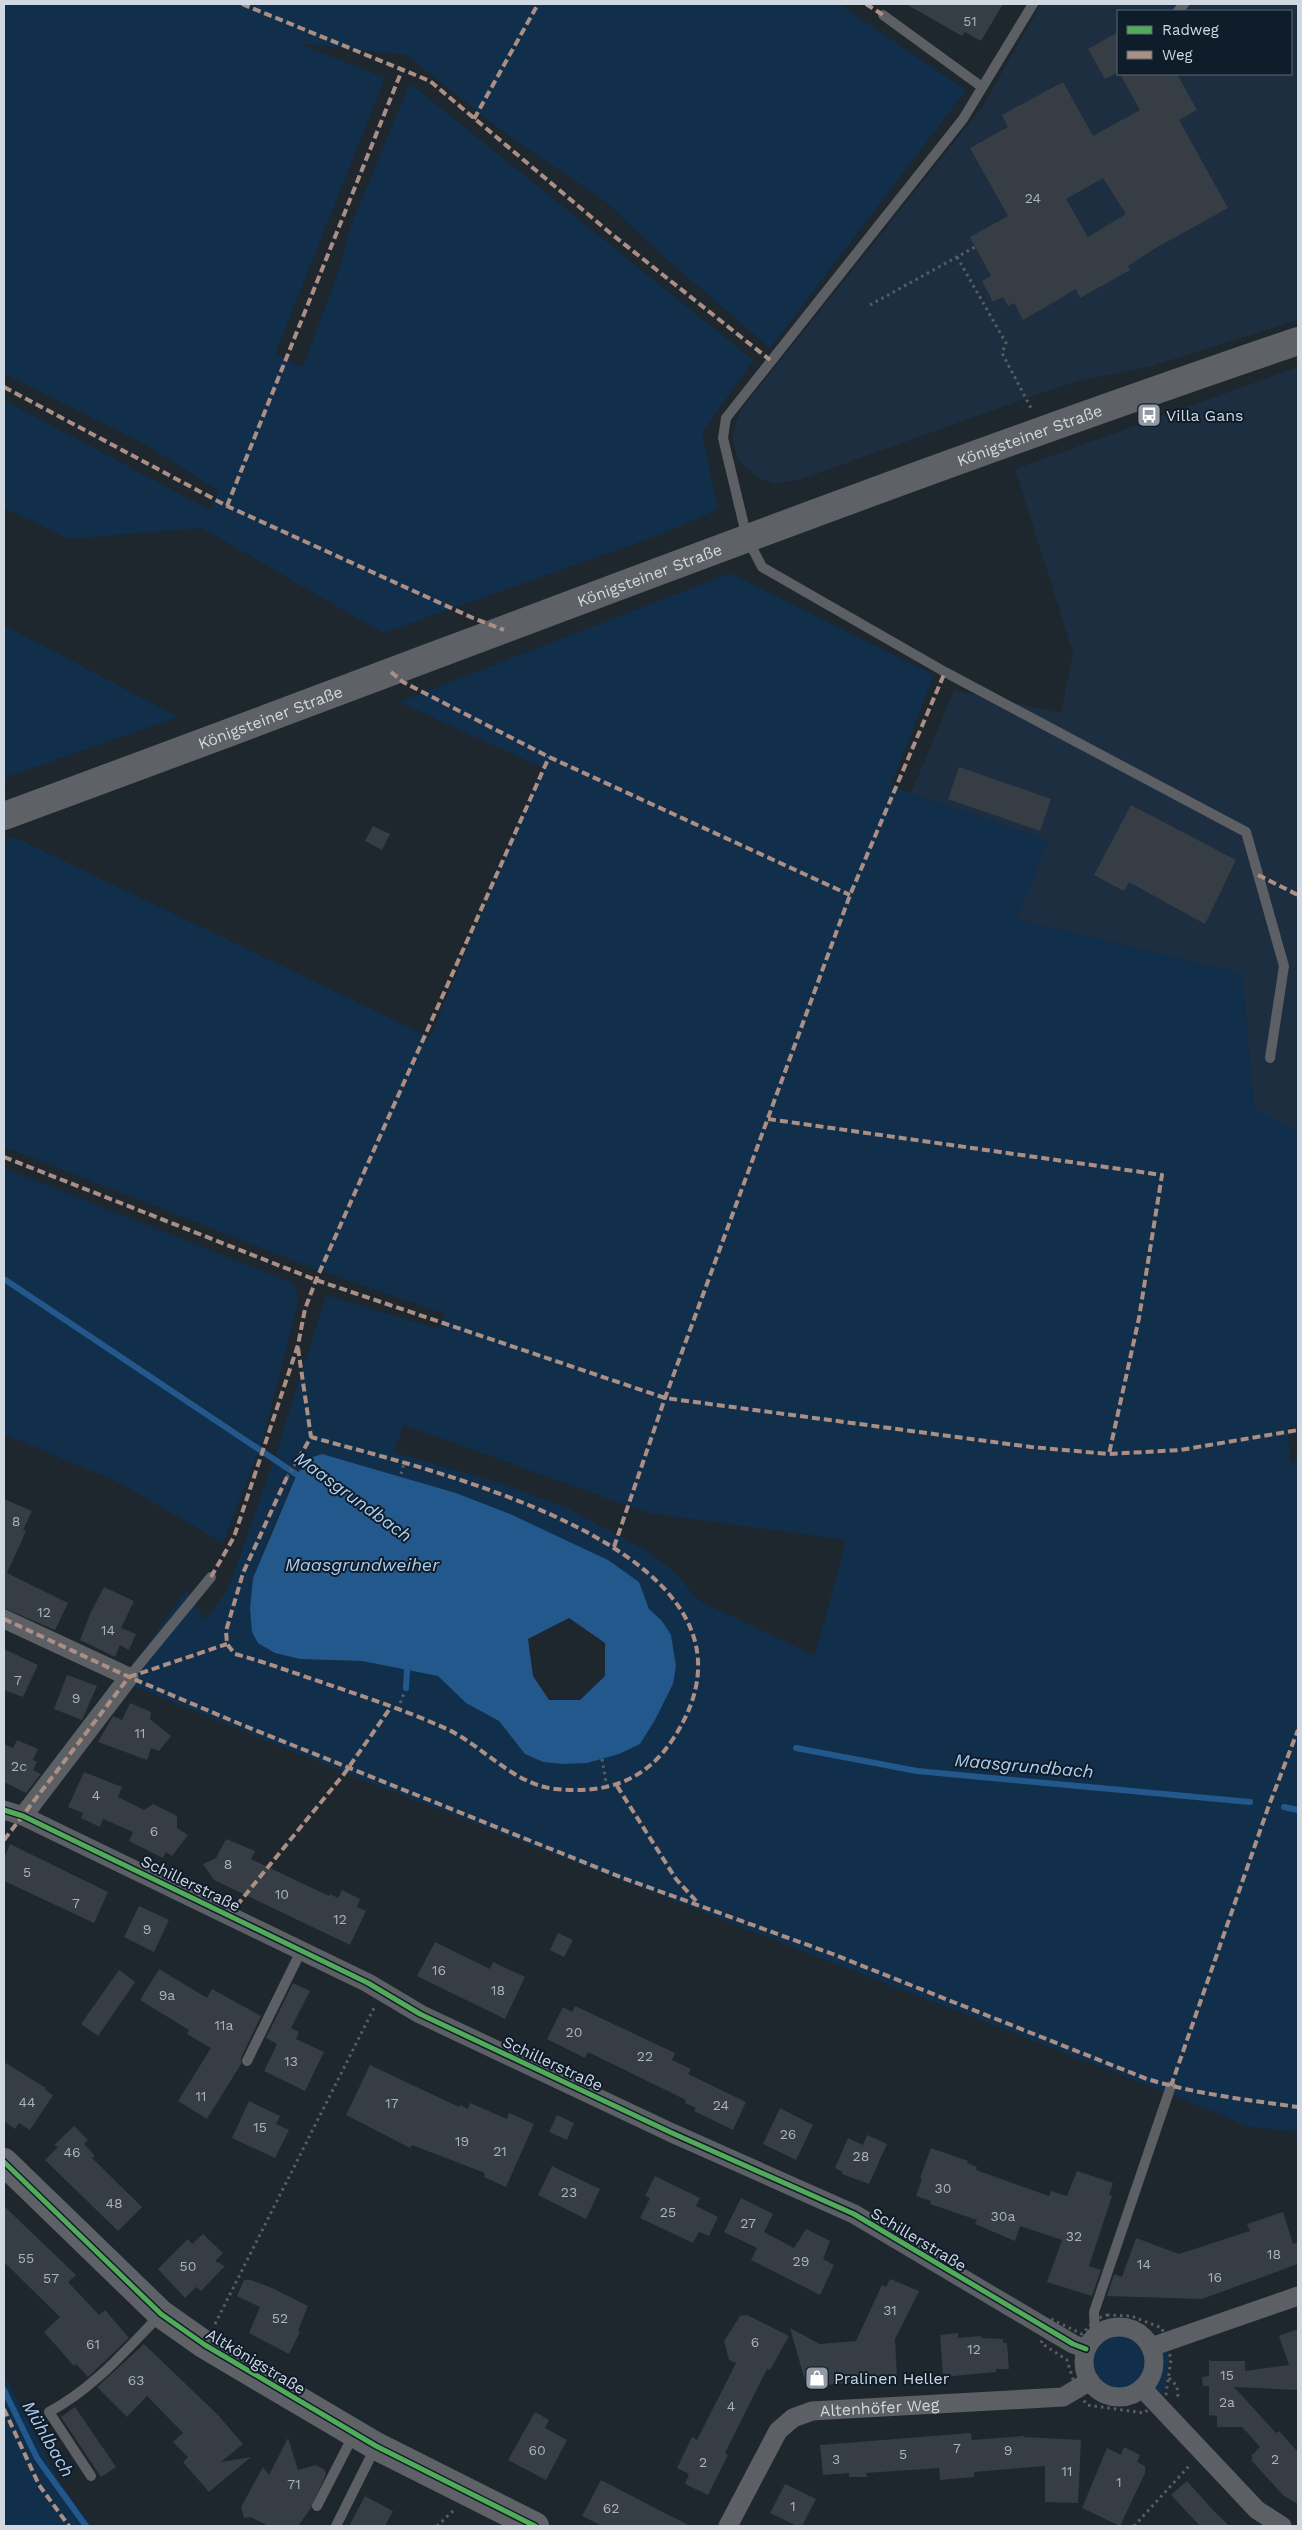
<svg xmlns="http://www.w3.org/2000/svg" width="1302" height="2530" viewBox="0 0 1302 2530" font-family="'Work Sans',sans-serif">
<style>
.built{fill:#1d2e40;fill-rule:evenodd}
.green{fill:#112f4b;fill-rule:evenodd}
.water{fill:#22588c;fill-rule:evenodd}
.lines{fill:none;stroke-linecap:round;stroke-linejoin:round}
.stream{stroke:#22588c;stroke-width:6}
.building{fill:#373d44;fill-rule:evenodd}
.path{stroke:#5a5e63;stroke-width:3;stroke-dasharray:2.5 4;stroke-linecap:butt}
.lane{stroke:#5c5f63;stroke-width:10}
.street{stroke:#5c5f63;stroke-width:19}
.secondary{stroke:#5e6267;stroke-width:28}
.quiet{stroke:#ac8f84;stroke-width:4;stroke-dasharray:8 4;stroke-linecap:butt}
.cycleway-casing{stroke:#0f1c2a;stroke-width:8}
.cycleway{stroke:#51ab58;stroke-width:5}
.labels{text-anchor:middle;stroke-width:4;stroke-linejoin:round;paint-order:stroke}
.number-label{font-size:14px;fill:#aab2ba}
.poi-label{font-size:16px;fill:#d0d9e2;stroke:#0f1c2a;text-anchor:start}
.street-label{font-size:16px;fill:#d0d9e2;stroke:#0f1c2a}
.water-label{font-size:18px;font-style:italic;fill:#b0ceee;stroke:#0f1c2a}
</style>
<rect width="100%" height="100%" fill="#1e262e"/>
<!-- built -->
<path class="built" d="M1041,4H1298V320L1152,366L1083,380L1044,392L802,479L777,484L760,479L738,460L732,435L741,410L982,107ZM1118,11H1291V74H1118Z
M1298,367V1132L1254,1109L1242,974L1016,919L911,793L954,690L1061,713L1073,653L1015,469Z"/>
<!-- green -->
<path class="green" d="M4,4H839L966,90L770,348L663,256L605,201L510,137L406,55L298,43L385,78L275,354L303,367L339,270L351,225L410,83L753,360L702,433L718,509L662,534L383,633L202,528L69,539L4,508V400L210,510L219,491L143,443L4,374Z
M730,573L934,675L891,786L1048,840L1017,919L1242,974L1254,1108L1298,1132V1426L1288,1428L1290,1463L1298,1461V2132L1246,2126L1173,2095L368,1782L121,1681L187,1590L205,1620L228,1589L276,1454L326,1295L438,1329L445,1314L315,1269L4,1147V840L14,837L430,1037L543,768L399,702ZM404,1425L648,1513L846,1540L815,1656L698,1600L676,1573L649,1552L569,1509L503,1484L394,1452ZM322,1454L456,1493L608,1560L639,1582L649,1609L662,1621L673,1684L655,1720L640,1744L602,1759L562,1764L543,1762L525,1754L499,1721L466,1703L438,1676L362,1661L300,1659L252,1632L250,1608L253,1578L274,1524L297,1474L314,1456Z
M4,625L178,717L4,778Z
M4,1168L293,1283L297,1292V1306L263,1440L223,1543L118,1482L4,1434Z
M1091 2362a28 28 0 1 1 56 0a28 28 0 1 1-56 0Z
M1166,2348L1169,2359L1164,2392L1159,2395L1151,2388L1160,2371L1159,2351Z
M4,2374L59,2481L92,2526H4Z"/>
<!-- water -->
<path class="water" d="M322,1454L456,1493L510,1514L608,1560L639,1582L649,1609L662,1621L671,1635L676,1666L673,1684L655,1720L640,1744L619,1754L587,1763L562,1764L543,1762L525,1754L499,1721L466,1703L438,1676L362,1661L300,1659L275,1653L258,1643L252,1632L250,1608L253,1578L297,1474L310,1458ZM569,1618L605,1643V1676L580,1700H549L533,1676L528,1639Z"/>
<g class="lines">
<!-- stream -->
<path class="stream" d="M4,1279L302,1478
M406,1688L407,1669L410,1662
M796,1748L917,1771L1250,1802
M1284,1807L1298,1810
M4,2390L37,2458L86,2526"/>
</g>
<!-- building -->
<path class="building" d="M906,4H1003L981,41L965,32L962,36Z
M1118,32V72L1105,79L1088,49Z
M1120,74H1177L1197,110L1179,120L1228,208L1154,249L1128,266L1130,270L1080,298L1076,289L1023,320L1014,303L1008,306L1003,297L993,302L982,281L991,276L970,237L1008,216L970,148L1008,127L1002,115L1063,82L1093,136L1140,110ZM1103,178L1126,214L1088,237L1066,199Z
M959,767L1051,799L1040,831L948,799Z
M1131,805L1236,860L1205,924L1129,882L1124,891L1094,875Z
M373,826L390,834L382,850L365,841Z
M4,1499L32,1511L23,1530L26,1531L7,1573L68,1603L55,1630L4,1608Z
M104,1587L134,1601L121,1628L136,1634L129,1650L120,1645L115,1657L80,1640L90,1614Z
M4,1649L38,1665L23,1697L4,1690Z
M67,1675L97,1686L82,1720L54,1709Z
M130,1703L151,1712L150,1719L171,1736L159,1751L151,1748L147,1760L98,1742L113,1716L122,1720Z
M17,1740L38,1749L33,1760L37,1762L33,1770L41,1774L26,1793L4,1782V1744L13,1748Z
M84,1772L122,1787L118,1797L144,1810L153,1804L177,1816V1828L188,1835L172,1856L166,1852L163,1858L129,1841L133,1832L103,1819L100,1827L81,1818L83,1813L68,1807Z
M226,1839L255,1851L251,1859L329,1896L330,1894L338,1898L342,1890L360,1899L357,1907L366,1911L350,1945L214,1880L203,1864L216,1858Z
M10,1844L108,1892L94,1923L4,1881V1858Z
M139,1906L169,1920L154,1952L124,1937Z
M558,1933L573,1940L564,1957L550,1950Z
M435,1942L490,1969L493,1962L525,1977L505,2019L417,1976Z
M159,1969L207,1998L212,1989L261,2016L241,2058V2064L207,2119L178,2101L211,2048L187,2034L189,2030L140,2000Z
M119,1970L135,1982L98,2036L81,2024Z
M293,1983L310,1991L291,2028L299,2032L296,2039L324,2052L305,2091L264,2071L277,2044L266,2038Z
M575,2006L675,2053L672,2060L691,2069L688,2074L746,2102L733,2130L694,2111L696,2108L685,2103L686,2100L588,2052L585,2058L547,2039L563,2007L572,2012Z
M4,2062L46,2088L45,2090L53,2095L30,2130L19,2123L15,2129L4,2121Z
M370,2065L459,2107L460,2105L468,2109L470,2103L507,2119L509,2113L534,2124L506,2187L484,2177L485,2173L412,2145L410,2148L346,2115Z
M249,2101L280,2116L276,2124L289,2130L275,2158L232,2138Z
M780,2108L813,2125L796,2160L763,2144Z
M557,2115L574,2123L567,2140L549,2132Z
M74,2126L88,2140L84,2144L95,2156L92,2158L142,2207L118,2231L45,2160L58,2147L54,2145Z
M867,2135L887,2144L869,2184L842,2174L843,2172L835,2168L848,2138L863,2145Z
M931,2148L968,2161L967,2163L977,2167L976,2170L1049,2196L1051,2191L1067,2196L1077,2171L1113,2183L1109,2195L1112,2196L1089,2266L1101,2270L1092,2296L1047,2282L1062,2240L1020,2226L1015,2241L975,2224L977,2220L930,2204L931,2201L916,2196L922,2179L920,2178Z
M552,2166L600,2189L586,2219L538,2195Z
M655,2176L700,2198L696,2206L718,2217L709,2236L699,2232L693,2243L640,2218L650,2198L645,2196Z
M741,2198L773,2214L764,2232L794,2248L806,2229L830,2241L823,2259L834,2265L820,2295L751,2260L757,2248L724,2232Z
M4,2206L76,2275L68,2282L99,2315L105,2310L129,2338L88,2377L76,2364L74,2366L44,2332L60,2317L4,2262Z
M1283,2212L1293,2244L1298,2242V2264L1202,2299L1107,2296L1114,2274L1122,2277L1136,2238L1179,2254L1250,2231L1247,2224Z
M203,2234L223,2253L215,2261L225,2266L201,2291L196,2287L185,2298L158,2269L188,2239L192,2244Z
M890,2279L919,2291L895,2339L897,2378L825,2385V2382L806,2384L790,2328L820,2344L856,2341L882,2285L886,2287Z
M244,2280H251L272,2288L308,2306L298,2331L300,2332L289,2354L249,2333L260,2307L237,2296Z
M747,2315L789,2336L770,2370L767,2369L725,2453L728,2455L708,2495L685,2484L689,2474L677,2468L692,2437L697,2440L736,2363L729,2360L724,2341L740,2316Z
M1298,2329V2390L1234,2387L1276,2433L1279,2431L1298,2452V2504L1284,2496L1251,2460L1253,2458L1251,2456L1260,2447L1242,2427H1217V2416L1209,2415V2386H1203L1202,2377L1209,2376V2359L1211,2361H1245V2371L1289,2365L1279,2336Z
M958,2333V2338L981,2336V2338L1003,2339V2343H1007L1009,2369H996V2372L943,2377L940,2335Z
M144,2344L218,2415L243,2444L221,2462L251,2457L209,2492L183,2462L188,2457L173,2442L183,2433L147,2396L127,2417L97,2387Z
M75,2407L116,2467L101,2477L61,2417Z
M535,2412L549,2420L545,2428L567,2440L546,2480L508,2460Z
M971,2433L972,2440L1024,2436V2437L1081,2440L1078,2503L1045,2502V2466L974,2472V2477L940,2480L939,2468L866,2473L867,2477H849V2473L823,2475L820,2445Z
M288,2438L298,2470L316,2465L325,2470L326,2474L311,2508L298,2526H269L250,2517L244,2518L241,2507L263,2467L269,2475Z
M1124,2447L1140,2455L1137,2462L1145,2466V2473L1120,2526L1082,2508L1107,2448L1121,2455Z
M601,2480L657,2509L690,2526H602L582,2516Z
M1187,2481L1212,2509L1229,2526H1200L1171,2495Z
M785,2484L816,2499L802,2526H797L770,2513Z
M365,2496L393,2511L385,2526H349Z"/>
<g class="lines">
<!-- path -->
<path class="path" d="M957,257L1006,343L1002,353L1032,410
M870,305L975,247
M401,1474L404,1463
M287,1477L296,1463
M398,1709L404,1693
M602,1759L607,1788
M1107,2315L1131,2316L1162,2328L1171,2359L1166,2394L1144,2413L1087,2405L1076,2389L1067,2360L1041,2343L1051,2319L1082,2334L1096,2319Z
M215,2324L374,2008
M1169,2378L1177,2386L1178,2398
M437,2526L453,2511
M1134,2526L1190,2465"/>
<!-- lane -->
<path class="lane" d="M1033,4L963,119L726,418L723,438L747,538L762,567L945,672L1246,832L1284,966L1270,1058
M1178,11L1184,4
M883,15L982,87
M129,1677L211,1577
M247,2061L301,1951
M1095,2337L1094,2312L1171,2086
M91,2476L49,2412C94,2388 125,2351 160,2315
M317,2506L354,2434
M336,2526L376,2446"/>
<!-- street -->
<g class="street">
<path d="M4,1619L129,1677L23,1816"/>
<path d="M4,1810L23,1816L368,1983L420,2014L672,2133L854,2214L1073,2344L1086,2349"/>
<circle cx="1119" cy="2362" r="35"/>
<path d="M1151,2347L1298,2296"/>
<path d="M1142,2388L1257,2510L1282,2526"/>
<path id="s1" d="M728,2526L778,2431L793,2418L812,2411L1063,2397L1090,2381"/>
</g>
<!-- secondary -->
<g class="secondary">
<path id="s2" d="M4,816C435,658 863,489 1298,341"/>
<path d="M4,2162L161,2314L205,2345L376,2446L535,2526"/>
</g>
<!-- quiet -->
<path class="quiet" d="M242,4L430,81L609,232L770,360
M866,4L883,15
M474,119L538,4
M4,387L227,506L473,618L504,630
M227,506L402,70
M391,672L403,682L549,757L850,895
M1258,875L1298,895
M768,1119L1162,1175L1139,1318L1109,1454
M4,1157L316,1280L665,1398L1031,1447L1109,1454L1180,1450L1298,1430
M298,1348L311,1437
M287,1477L243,1573L226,1631L227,1644L235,1654C265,1662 294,1673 324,1683C365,1697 407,1711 447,1729C483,1746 513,1784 555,1789C605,1794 645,1782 673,1739C797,1551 428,1470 311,1437L296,1463
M614,1547L665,1398L850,895L945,672
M211,1577L234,1537L298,1345L305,1309L316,1280L549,757
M4,1619L129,1677L240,1724L623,1878L830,1953L1147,2079C1196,2094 1248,2100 1298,2107
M129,1677L227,1644
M617,1786L676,1879L698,1903
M4,1840L129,1677
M229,1915L344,1774L391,1707
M1171,2086L1268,1808L1298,1730
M4,2409L39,2485L69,2526"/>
<!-- cycleway casing -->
<g class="cycleway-casing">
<path id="cycleway" d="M4,1810L23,1816L368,1983L420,2014L672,2133L854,2214L1073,2344L1086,2349
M4,2162L161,2314L205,2345L376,2446L535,2526"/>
</g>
<!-- cycleway -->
<use href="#cycleway" class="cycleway"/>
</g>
<!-- icons -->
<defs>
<g id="bus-square" transform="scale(1.25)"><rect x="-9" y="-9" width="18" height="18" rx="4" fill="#929aa3" stroke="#0f1c2a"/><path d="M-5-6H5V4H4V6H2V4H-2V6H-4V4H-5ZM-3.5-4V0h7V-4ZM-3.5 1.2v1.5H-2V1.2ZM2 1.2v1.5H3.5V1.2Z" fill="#fff"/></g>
<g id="shop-square" transform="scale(1.25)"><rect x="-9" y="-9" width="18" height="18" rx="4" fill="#929aa3" stroke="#0f1c2a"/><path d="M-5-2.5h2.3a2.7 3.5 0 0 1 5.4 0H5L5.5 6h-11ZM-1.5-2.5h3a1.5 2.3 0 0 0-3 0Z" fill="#fff"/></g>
</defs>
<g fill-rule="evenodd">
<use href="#bus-square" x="1149" y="415"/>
<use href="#shop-square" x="817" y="2378"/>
</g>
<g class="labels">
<!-- number labels -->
<g class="number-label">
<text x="970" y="26">51</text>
<text x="1033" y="203">24</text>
<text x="16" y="1526">8</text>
<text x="44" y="1617">12</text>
<text x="108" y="1635">14</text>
<text x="18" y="1685">7</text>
<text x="76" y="1703">9</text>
<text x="140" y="1738">11</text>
<text x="19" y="1771">2c</text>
<text x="96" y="1800">4</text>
<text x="154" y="1836">6</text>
<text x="228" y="1869">8</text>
<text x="27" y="1877">5</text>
<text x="282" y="1899">10</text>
<text x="76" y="1908">7</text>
<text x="340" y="1924">12</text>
<text x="147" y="1934">9</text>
<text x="439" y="1975">16</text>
<text x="498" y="1995">18</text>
<text x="167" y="2000">9a</text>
<text x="224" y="2030">11a</text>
<text x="574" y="2037">20</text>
<text x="645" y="2061">22</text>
<text x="291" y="2066">13</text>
<text x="201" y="2101">11</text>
<text x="27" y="2107">44</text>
<text x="392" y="2108">17</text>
<text x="721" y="2110">24</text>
<text x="260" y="2132">15</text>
<text x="788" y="2139">26</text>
<text x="462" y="2146">19</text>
<text x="500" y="2156">21</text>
<text x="72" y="2157">46</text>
<text x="861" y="2161">28</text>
<text x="943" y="2193">30</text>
<text x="569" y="2197">23</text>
<text x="114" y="2208">48</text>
<text x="668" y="2217">25</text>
<text x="1003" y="2221">30a</text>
<text x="748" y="2228">27</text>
<text x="1074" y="2241">32</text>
<text x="1274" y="2259">18</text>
<text x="26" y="2263">55</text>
<text x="801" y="2266">29</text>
<text x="1144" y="2269">14</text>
<text x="188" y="2271">50</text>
<text x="1215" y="2282">16</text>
<text x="51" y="2283">57</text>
<text x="890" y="2315">31</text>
<text x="280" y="2323">52</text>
<text x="755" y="2347">6</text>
<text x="93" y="2349">61</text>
<text x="974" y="2354">12</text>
<text x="1227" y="2380">15</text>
<text x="136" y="2385">63</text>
<text x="1227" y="2407">2a</text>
<text x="731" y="2411">4</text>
<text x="957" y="2453">7</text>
<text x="537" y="2455">60</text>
<text x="1008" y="2455">9</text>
<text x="903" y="2459">5</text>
<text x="836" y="2464">3</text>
<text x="1275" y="2464">2</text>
<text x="703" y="2467">2</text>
<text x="1067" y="2476">11</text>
<text x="1119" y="2487">1</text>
<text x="294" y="2489">71</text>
<text x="793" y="2511">1</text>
<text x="611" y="2513">62</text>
</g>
<!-- poi labels -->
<g class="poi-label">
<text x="1166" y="421">Villa Gans</text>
<text x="834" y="2384">Pralinen Heller</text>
</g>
<!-- street labels -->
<g class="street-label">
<text dy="6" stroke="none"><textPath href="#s2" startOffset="1094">Königsteiner Straße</textPath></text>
<text dy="6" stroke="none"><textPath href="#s2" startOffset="689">Königsteiner Straße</textPath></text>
<text dy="6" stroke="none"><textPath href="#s2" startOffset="284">Königsteiner Straße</textPath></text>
<text transform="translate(191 1883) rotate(26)" y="6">Schillerstraße</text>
<text transform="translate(553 2063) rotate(25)" y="6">Schillerstraße</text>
<text transform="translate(919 2239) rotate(31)" y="6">Schillerstraße</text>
<text transform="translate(256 2361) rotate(31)" y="6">Altkönigstraße</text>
<text dy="6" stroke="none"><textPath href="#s1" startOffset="215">Altenhöfer Weg</textPath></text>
</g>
<!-- water labels -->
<g class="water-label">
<text transform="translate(353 1497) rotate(36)" y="6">Maasgrundbach</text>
<text x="362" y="1571">Maasgrundweiher</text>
<text transform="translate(1024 1766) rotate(5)" y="6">Maasgrundbach</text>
<text transform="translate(48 2439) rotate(60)" y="6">Mühlbach</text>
</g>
</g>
<!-- border -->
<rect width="1302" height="2530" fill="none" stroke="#d0d9e2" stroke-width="10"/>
<!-- legend -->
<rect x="1117" y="10" width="175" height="65" fill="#0f1c2a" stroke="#5c6874"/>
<rect x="1127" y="26" width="25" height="8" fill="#51ab58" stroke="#5c6874"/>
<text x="1162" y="35" font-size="15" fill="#d0d9e2">Radweg</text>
<rect x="1127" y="51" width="25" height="8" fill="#ac8f84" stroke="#5c6874"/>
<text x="1162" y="60" font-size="15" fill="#d0d9e2">Weg</text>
</svg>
